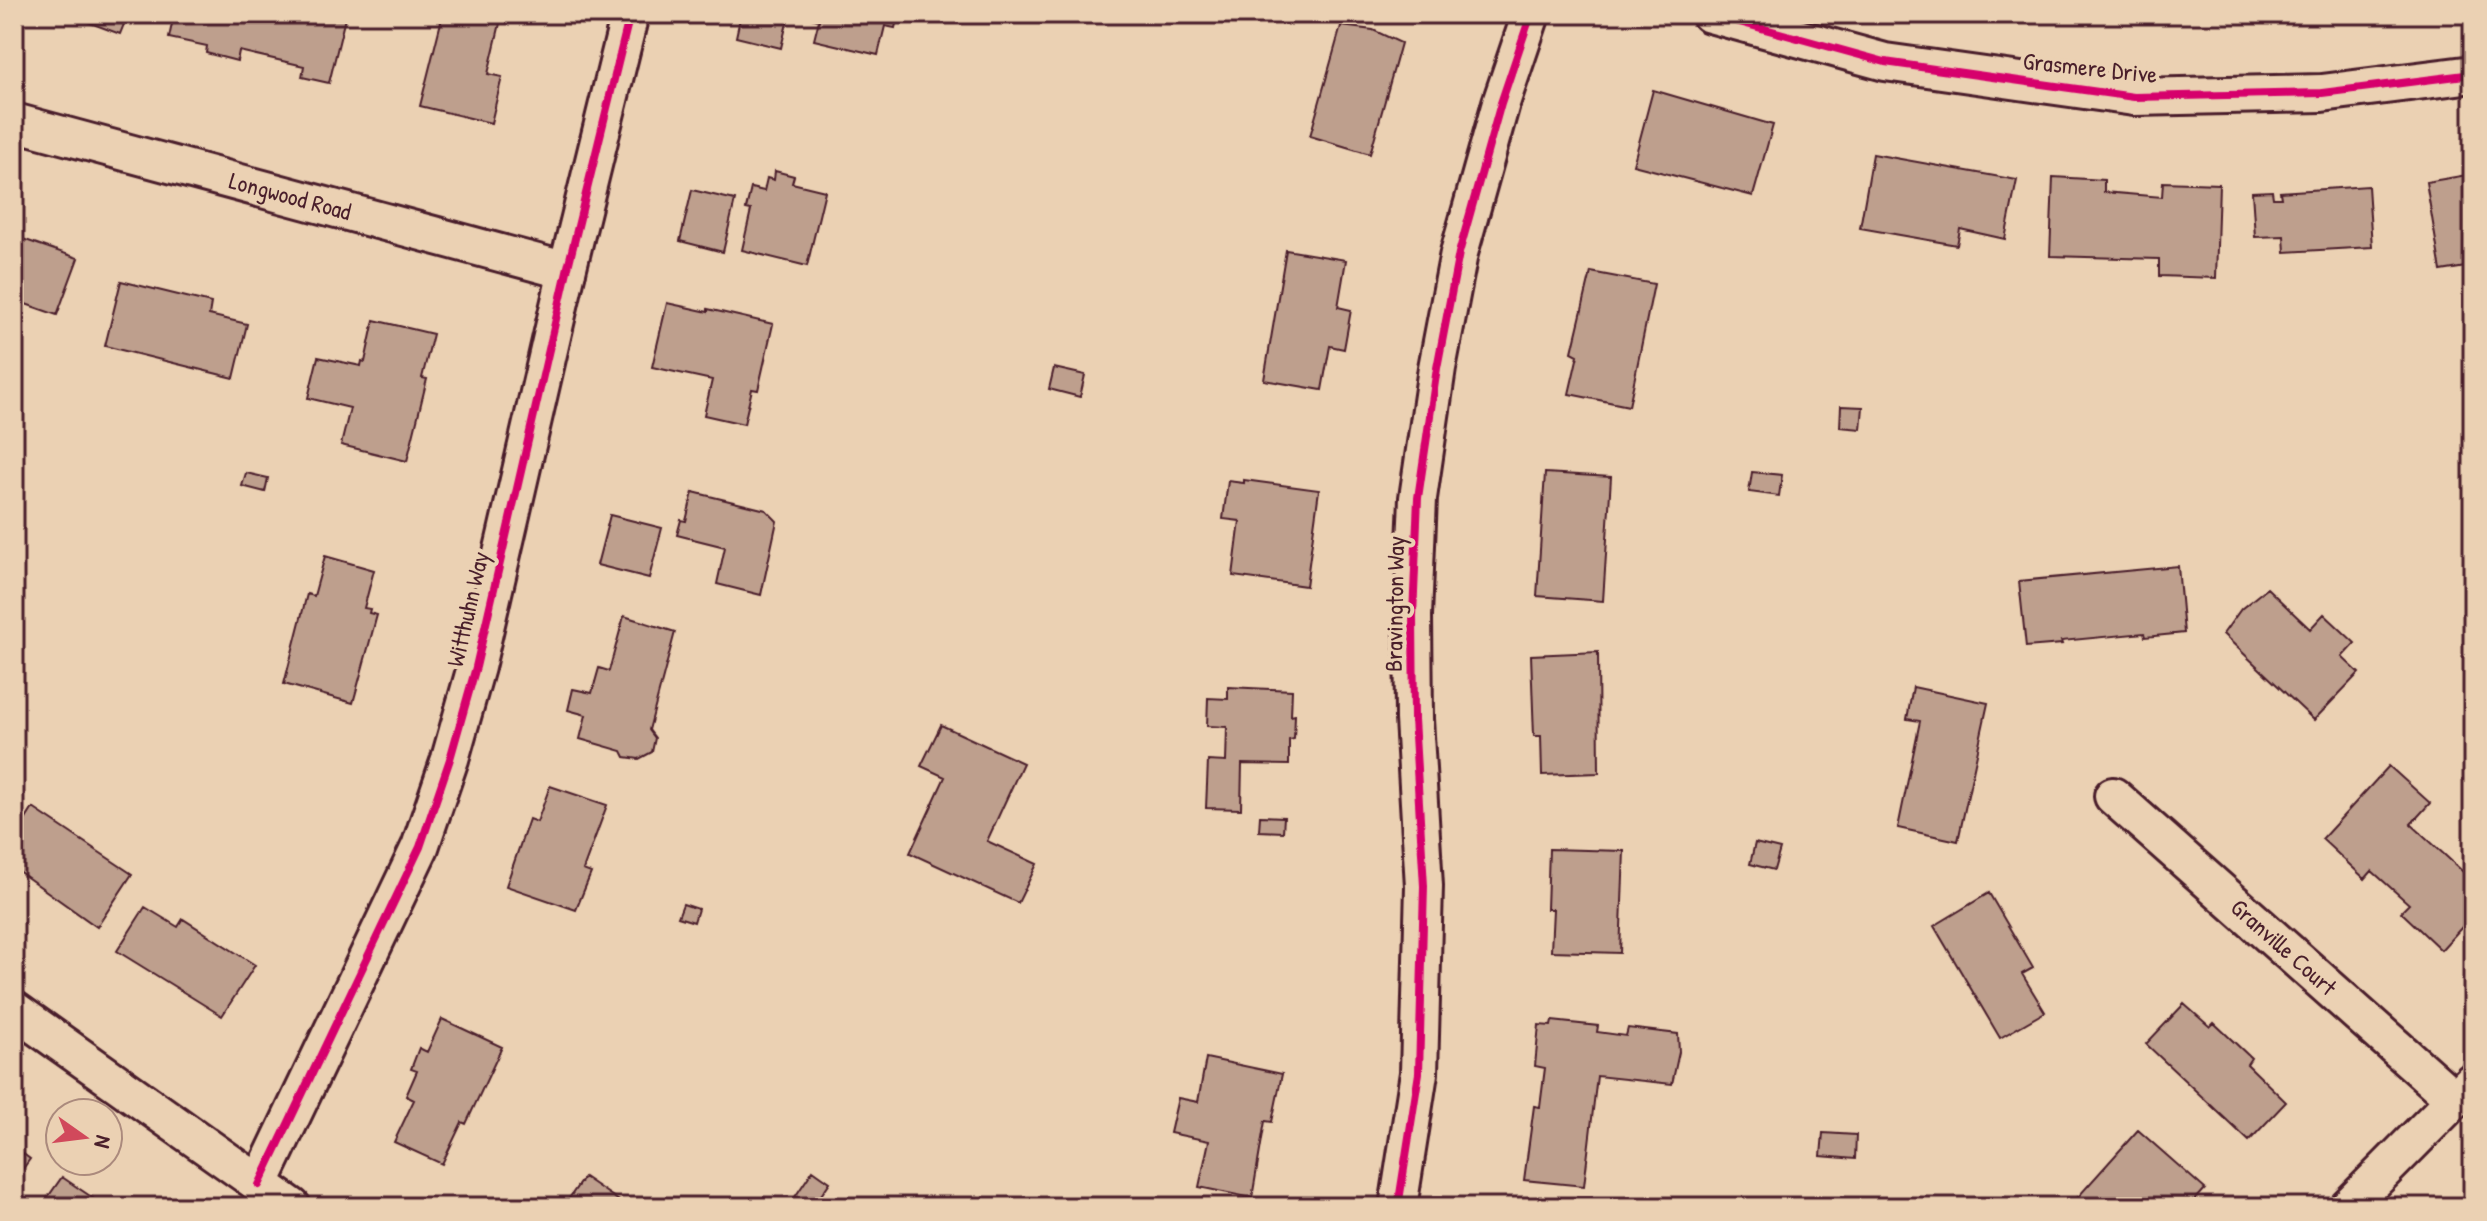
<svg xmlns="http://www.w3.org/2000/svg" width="2487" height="1221" viewBox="0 0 2487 1221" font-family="'Patrick Hand',sans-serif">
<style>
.building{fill:#be9f8d;stroke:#4a1f2b;stroke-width:2}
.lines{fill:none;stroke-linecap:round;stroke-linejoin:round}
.minor-casing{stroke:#4a1f2b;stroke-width:42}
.minor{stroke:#ebd1b3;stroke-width:36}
.cycleway-casing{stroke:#ebd1b3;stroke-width:13}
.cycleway{stroke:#d6006c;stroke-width:8}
.labels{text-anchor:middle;stroke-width:8;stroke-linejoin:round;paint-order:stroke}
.street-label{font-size:24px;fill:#4a1f2b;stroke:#ebd1b3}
</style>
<rect width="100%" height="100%" fill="#ebd1b3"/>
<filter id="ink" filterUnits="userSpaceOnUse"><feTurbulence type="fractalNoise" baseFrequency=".0125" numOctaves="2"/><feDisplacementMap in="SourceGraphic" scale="16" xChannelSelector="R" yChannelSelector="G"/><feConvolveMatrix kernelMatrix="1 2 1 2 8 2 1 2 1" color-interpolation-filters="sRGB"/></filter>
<g filter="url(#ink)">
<!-- building -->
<path class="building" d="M66,14H128L120,34Z
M174,14H346L329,83L302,77L304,66L239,51L237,61L206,53L207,46L169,38Z
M443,14H518L516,22L501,19L488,74L502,77L491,123L420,106Z
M741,14H789L781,48L736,37Z
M806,14H884L897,20L895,28L885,26L878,55L814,40L819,20L806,17Z
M1341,26L1373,30L1401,43L1370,154L1310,136Z
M1653,90L1773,125L1753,196L1633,165Z
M1873,154L2017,180L2005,239L1960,229L1957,245L1860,228Z
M775,171L794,176L792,183L825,191L807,266L742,250L751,210L746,209L751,188L764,191L767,178L774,180Z
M2473,174V270L2472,266L2441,271L2426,182Z
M2053,177L2104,180V192L2162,197L2163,182L2219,184L2216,278L2159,276V259L2050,256Z
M2368,186L2372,247L2285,252L2284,236L2255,237L2252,192L2272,191L2273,198H2281L2280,192Z
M692,190L735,200L723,252L680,241Z
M14,236L78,258L57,315L14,300Z
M1286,250L1346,260L1338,307L1351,310L1344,349L1330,346L1322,390L1264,380Z
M1591,272L1654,284L1629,406L1569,394L1578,355L1572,352Z
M121,281L211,303L209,315L247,324L234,378L105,346Z
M667,303L708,312V309L773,324L758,390L752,389L744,424L704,415L712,380L652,367Z
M374,320L433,334L422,378L427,379L407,461L341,445L350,408L308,398L318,357L361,366L362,361L365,362Z
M1054,368L1085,375L1080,397L1049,389Z
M1841,406L1863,407L1861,429L1840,427Z
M1752,472L1782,475L1779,496L1749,492Z
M246,473L268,478L265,492L242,486Z
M1545,473L1611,477L1603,601L1537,596Z
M1244,480L1319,490L1306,586L1233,576L1240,521L1223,519L1228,481L1244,483Z
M693,492L766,510L777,521L761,595L717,584L725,547L677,535L681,520L686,521Z
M610,515L662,528L649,578L597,565Z
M325,556L374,570L364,608L370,609L369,613L377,615L353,703L284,684L307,594L314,596Z
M2178,566L2184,633L2145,637L2144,633L2061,641L2062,644L2026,647L2019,581Z
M2267,588L2310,629L2324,614L2355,643L2342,657L2359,673L2314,720L2223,634L2241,609Z
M624,616L675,632L649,730L655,738L652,752L639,759L625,757L622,751L580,739L586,715L568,710L573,689L592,693L599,668L609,671Z
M1598,652L1599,773L1542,775L1541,736H1534L1531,655Z
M1228,687L1292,690L1291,716L1295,715L1294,739L1289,740V765L1242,764L1241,809L1206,808L1208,761L1226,762L1227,727L1207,726L1208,698L1228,699Z
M1913,687L1988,703L1958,841L1898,828L1920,721L1907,719Z
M941,725L1023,763L987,841L1037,864L1018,903L910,853L945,777L921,766Z
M2389,766L2430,803L2411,824L2473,881V915L2441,950L2401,912L2409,904L2372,871L2365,879L2322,839Z
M550,786L607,805L583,870L591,873L576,910L506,886L529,819L537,822Z
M33,808L132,874L97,927L14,868V838Z
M1260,816L1284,817L1283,832L1259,831Z
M1755,843L1780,849L1774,870L1750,864Z
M1549,849L1624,851L1620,953L1551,951L1553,909H1547Z
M1989,893L2033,968L2022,974L2045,1012L2000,1038L1934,926Z
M683,904L698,909L694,922L678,917Z
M145,907L178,927L183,919L255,965L222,1016L117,951Z
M2184,1004L2210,1027L2214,1023L2251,1058L2247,1064L2286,1102L2249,1141L2146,1044Z
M442,1019L502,1047L466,1124L462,1122L442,1164L394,1142L414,1100L406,1096L417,1071L411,1069L419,1048L427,1052Z
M1552,1021L1598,1026L1597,1032L1626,1036L1628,1028L1678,1034L1679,1052L1672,1084L1597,1076L1584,1186L1524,1180L1534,1106L1540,1107L1545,1068L1535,1066L1539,1025L1551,1026Z
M1206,1058L1282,1074L1272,1122L1265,1121L1252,1198L1199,1187L1209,1141L1170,1133L1178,1098L1198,1102Z
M2138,1130L2205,1189L2189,1207H2089L2077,1198Z
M1823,1133L1856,1135L1855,1159L1821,1156Z
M14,1147L30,1159L14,1181Z
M813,1170L830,1182L813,1207H810L795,1197Z
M62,1177L93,1198L87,1207H41Z
M584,1177L628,1207H563Z"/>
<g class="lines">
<!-- minor casing -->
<g class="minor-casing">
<g id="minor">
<path d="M1710,14L1885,62L2134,97L2322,93L2473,74"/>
<path id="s1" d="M14,122L567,271"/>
<path id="s2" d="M2113,796L2453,1098"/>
<path d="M14,1010L292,1207"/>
<path d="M259,1185L420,847L450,759L476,667L567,271L630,14"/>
<path d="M1398,1207L1419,1073L1424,886L1414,719L1413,616L1418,498L1437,368L1459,253L1501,103L1531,14"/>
<path d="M2348,1207L2473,1081"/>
</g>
</g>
<!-- minor -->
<use href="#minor" class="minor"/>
<!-- cycleway casing -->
<g class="cycleway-casing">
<path id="cycleway" d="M1710,14L1885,62L2134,97L2322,93L2473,74
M259,1185L420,847L450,759L476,667L567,271L630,14
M1398,1207L1419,1073L1424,886L1414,719L1413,616L1418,498L1437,368L1459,253L1501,103L1531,14"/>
</g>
<!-- cycleway -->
<use href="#cycleway" class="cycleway"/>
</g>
</g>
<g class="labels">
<!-- street labels -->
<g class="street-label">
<text transform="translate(2090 68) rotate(6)" y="8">Grasmere Drive</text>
<text dy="8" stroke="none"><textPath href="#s1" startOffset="286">Longwood Road</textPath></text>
<text transform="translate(1395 604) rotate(-89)" y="8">Bravington Way</text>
<text transform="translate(468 609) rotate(-77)" y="8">Witthuhn Way</text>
<text dy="8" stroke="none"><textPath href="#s2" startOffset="228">Granville Court</textPath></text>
</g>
</g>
<!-- margin -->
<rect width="2487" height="1221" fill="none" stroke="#ebd1b3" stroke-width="48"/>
<rect x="24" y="24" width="2439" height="1173" fill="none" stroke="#4a1f2b" stroke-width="3" filter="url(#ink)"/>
<!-- north arrow -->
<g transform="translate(84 1137) rotate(104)"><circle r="38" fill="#ebd1b3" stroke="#ab8a7d" stroke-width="2"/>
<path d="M0-6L14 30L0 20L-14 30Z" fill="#d1495b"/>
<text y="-12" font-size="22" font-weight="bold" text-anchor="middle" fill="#4a1f2b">N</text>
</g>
</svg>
